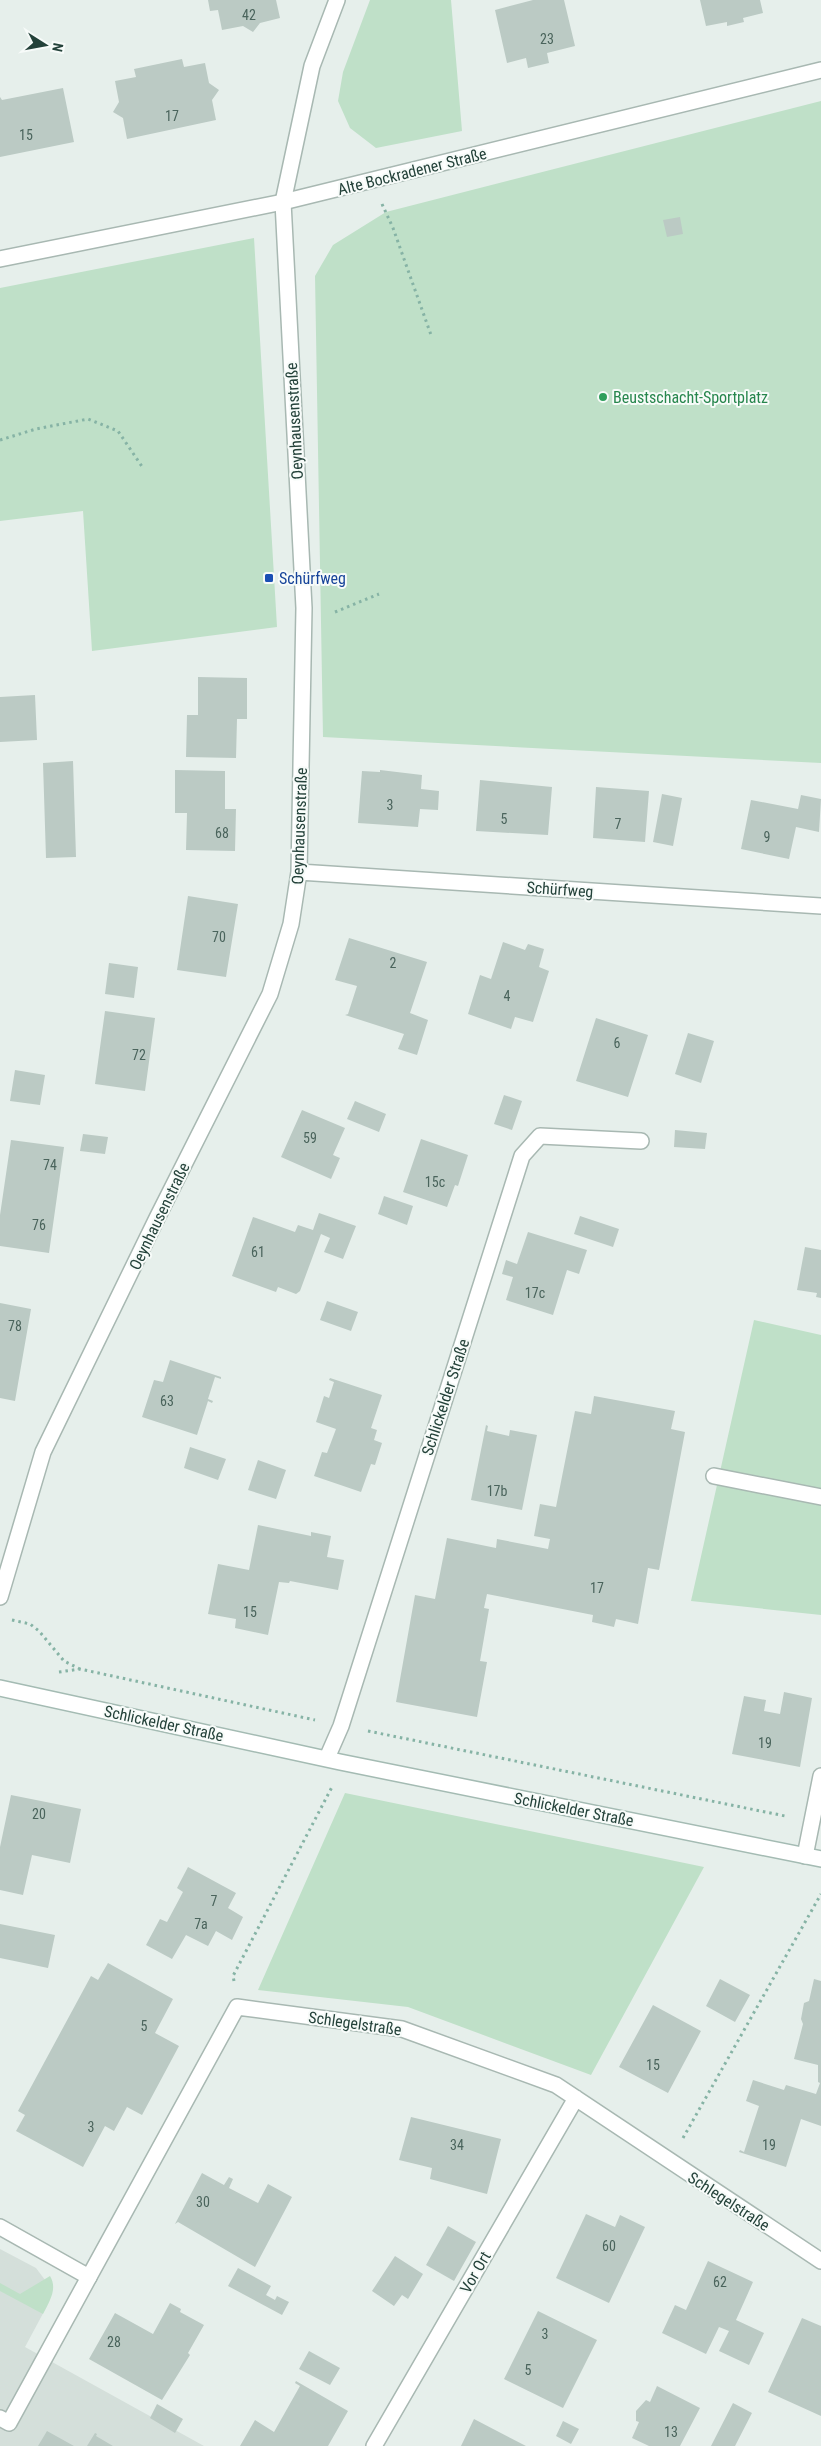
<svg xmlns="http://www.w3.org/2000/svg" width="821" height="2446" viewBox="0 0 821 2446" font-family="'Roboto Condensed',sans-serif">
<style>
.built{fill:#d4dfda}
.green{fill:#bfe0c8}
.building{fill:#bbcac4}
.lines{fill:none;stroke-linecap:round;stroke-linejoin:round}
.service-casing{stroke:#a8b8b2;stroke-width:18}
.minor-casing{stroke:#a8b8b2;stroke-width:18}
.tertiary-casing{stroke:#a8b8b2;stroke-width:18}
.secondary-casing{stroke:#a4bbb3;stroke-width:18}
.path{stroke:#86b3a5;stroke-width:3;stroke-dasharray:2.5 4;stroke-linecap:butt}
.service{stroke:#fff;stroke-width:15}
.minor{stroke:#fff;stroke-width:15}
.tertiary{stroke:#fff;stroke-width:15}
.secondary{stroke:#fff;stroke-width:15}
.leisure-dot{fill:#2e9e5b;stroke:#f7fbf9;stroke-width:2}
.transit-dot{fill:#1a4fb4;stroke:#f7fbf9;stroke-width:2}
.labels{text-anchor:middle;stroke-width:4;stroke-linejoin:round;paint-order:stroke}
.number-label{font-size:14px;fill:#4a645c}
.street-label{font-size:16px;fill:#24423a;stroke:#f7fbf9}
.leisure-label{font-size:16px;fill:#27864d;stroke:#f7fbf9;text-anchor:start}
.transit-label{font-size:16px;fill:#164399;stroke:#f7fbf9;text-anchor:start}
</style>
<rect width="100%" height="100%" fill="#e6efeb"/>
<!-- built -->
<path class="built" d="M0,2249L36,2268L48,2284L47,2306L25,2347L204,2446H0Z"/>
<!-- green -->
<path class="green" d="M370,0H451L462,131L376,148L350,128L338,101L343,72Z
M821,101V763L323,737L315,276L333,245L386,212Z
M254,238L277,627L92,651L83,511L0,521V288Z
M754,1320L821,1335V1615L691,1601Z
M345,1793L704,1867L591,2075L408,2007L258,1990Z
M50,2276C58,2289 49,2302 43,2314L0,2291V2283L20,2294Z"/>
<!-- building -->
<path class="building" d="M208,0H276L280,18L260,23L253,32L243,26L222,30L218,10L210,11Z
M533,0H564L575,46L547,53L549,63L528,68L526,58L507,63L495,10Z
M700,0H760L763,13L743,18L744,22L727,26V22L706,26Z
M182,59L184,67L205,63L209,83L219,90L212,100L216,120L127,139L123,118L113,112L119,102L115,81L136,77L134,69Z
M63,88L74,142L0,157V97L2,100Z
M680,217L683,234L667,237L663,220Z
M198,677L247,678V719H237L236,758L186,757L187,715H198Z
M35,695L37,740L0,742V697Z
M73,761L76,857L46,858L43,763Z
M175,770L225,771V809H236L235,851L186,850L187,813H175Z
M380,770L422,775L421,789L439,791L438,810L420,809L418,827L358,823L362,771L380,772Z
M480,780L552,787L548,835L476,831Z
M596,787L649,791L645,842L593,838Z
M662,794L682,798L673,846L653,842Z
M801,795L821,799L819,832L796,827L789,859L741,849L751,800L798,809Z
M188,896L238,904L226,977L177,970Z
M349,938L427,962L410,1013L428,1020L417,1055L398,1049L404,1034L345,1015L348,1014L357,986L335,980Z
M503,942L525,950L528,944L544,949L539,967L549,971L533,1022L515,1017L511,1029L468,1014L480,975L491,979Z
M109,963L138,967L134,998L105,994Z
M105,1011L155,1018L145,1091L95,1084Z
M596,1018L648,1035L628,1097L576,1081Z
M688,1033L714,1041L701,1083L675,1074Z
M15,1070L45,1075L40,1105L10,1101Z
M504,1095L522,1101L512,1130L494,1124Z
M355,1101L386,1114L379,1132L347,1119Z
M302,1110L345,1128L333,1155L340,1158L331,1179L281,1157Z
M675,1130L707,1133L705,1149L674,1147Z
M83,1134L108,1137L105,1154L80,1151Z
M421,1139L468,1155L458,1186L455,1185L447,1207L403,1192Z
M11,1140L64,1147L49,1253L0,1246V1215Z
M384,1196L413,1206L407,1225L378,1214Z
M319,1213L356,1226L343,1259L324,1252L330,1238L321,1234L300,1291L296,1294L278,1287L276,1292L232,1276L253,1217L295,1232L298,1225L313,1230Z
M580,1216L619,1229L613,1247L574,1234Z
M528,1232L587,1250L579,1274L567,1270L553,1315L506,1300L513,1277L502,1274L506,1260L517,1264Z
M805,1247L821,1250V1298L816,1297L817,1293L797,1290Z
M327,1301L358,1312L351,1331L320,1320Z
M0,1303L31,1309L15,1401L0,1398Z
M170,1360L221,1377V1379L215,1377L208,1399L213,1401L212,1403L208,1401L197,1435L142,1417L154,1380L163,1382Z
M330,1378L382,1395L371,1428L377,1430L374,1440L382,1443L375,1465L371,1464L361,1492L314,1476L322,1452L327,1453L336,1429L316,1422L324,1396L329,1398L334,1382L329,1380Z
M594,1396L675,1411L671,1429L685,1432L659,1570L648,1568L638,1624L616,1619L614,1627L592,1622L593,1615L487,1594L484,1608L489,1609L480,1661L487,1662L477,1717L396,1702L415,1595L435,1599L447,1538L496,1548L497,1539L548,1549L550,1539L534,1536L540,1504L556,1507L575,1411L591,1414Z
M486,1425L488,1426L487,1431L509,1436L510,1430L537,1435L522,1510L471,1500Z
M190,1447L226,1459L218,1480L184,1468Z
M258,1460L286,1470L276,1499L248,1490Z
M258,1525L311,1536V1532L331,1536L327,1557L344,1560L338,1590L290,1581L289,1583L279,1582L268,1635L235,1628L236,1619L208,1614L218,1564L249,1570Z
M784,1692L812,1698L800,1767L732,1754L744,1696L766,1700L764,1711L780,1714Z
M11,1795L81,1809L70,1863L32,1855L23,1895L0,1890V1847Z
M188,1867L236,1893L228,1908L243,1917L232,1940L216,1931L208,1946L186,1935L172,1959L146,1945L160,1919L167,1922L183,1892L177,1888Z
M0,1924L55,1935L48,1968L0,1958Z
M108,1963L173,1999L155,2033L179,2046L142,2115L127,2107L114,2131L105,2126L83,2167L16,2131L25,2115L18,2111L91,1976L98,1980Z
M720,1979L750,1995L735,2022L706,2006Z
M814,1979L821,1981V2126L801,2119L786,2167L739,2152L740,2150L744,2152L759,2106L746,2101L753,2080L784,2090L786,2085L816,2094L820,2083L818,2082V2065L794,2059L803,2024L801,2019L804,2003L809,2001Z
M653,2005L701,2031L668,2093L619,2067Z
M411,2117L501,2139L487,2194L430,2179L432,2168L399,2160Z
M202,2173L224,2185L229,2177L233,2179L229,2188L258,2203L268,2184L292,2197L255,2267L178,2222L175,2224Z
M586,2214L615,2227L620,2215L645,2227L609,2303L556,2278Z
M448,2226L476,2242L454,2281L426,2265Z
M395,2256L423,2274L408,2299L402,2295L394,2306L372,2291Z
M708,2261L753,2282L736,2320L764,2333L749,2365L719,2351L729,2331L719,2327L706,2354L662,2333L675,2305L686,2310Z
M238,2268L271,2286L266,2295L275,2300L277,2296L289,2302L282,2315L228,2286Z
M170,2303L181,2309L180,2312L204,2325L188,2353L190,2355L162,2400L89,2359L115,2313L153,2334Z
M538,2311L597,2340L563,2408L504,2379Z
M802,2318L821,2326V2416L768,2392Z
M309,2351L340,2368L330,2385L299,2369Z
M296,2381L348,2411L328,2446H240L255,2420L274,2432L300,2386L295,2383Z
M657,2386L700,2408L680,2446H649L632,2438L639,2422L636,2421V2411L646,2400L650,2402Z
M733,2403L752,2413L735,2446H711Z
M157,2404L183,2419L175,2433L150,2418Z
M474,2419L526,2446H461Z
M563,2421L579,2429L571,2444L556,2436Z
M47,2431L74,2446H38Z
M95,2433L97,2434L96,2436L113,2446H87Z"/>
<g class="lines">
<!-- service casing -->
<g class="service-casing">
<path id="service" d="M805,1856L821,1776
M0,2418L9,2423L89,2277"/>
</g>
<!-- minor casing -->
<g class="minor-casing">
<path id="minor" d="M299,872L821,906
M714,1476L821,1497
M0,1597L43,1452L157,1218L270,994L291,924L299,872L304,608L283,202L312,66L337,0
M327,1758L341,1726L522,1156L540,1136L641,1141
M0,2227L89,2277L237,2007L402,2029L556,2085L821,2261
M374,2446L576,2098"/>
</g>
<!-- tertiary casing -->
<g class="tertiary-casing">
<path id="tertiary" d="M0,259L283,202L821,70"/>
</g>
<!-- secondary casing -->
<g class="secondary-casing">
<path id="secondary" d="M0,1688L340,1762L821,1859"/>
</g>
<!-- path -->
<path class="path" d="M382,204L393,228L431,335
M0,440L36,429L88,419L118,431L143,468
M335,612L379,594
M12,1620L30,1624L39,1631L64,1661L80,1669
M59,1672L80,1669L315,1720
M368,1731L785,1816
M234,1981L233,1976L332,1787
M683,2138L821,1894"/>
<!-- service -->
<use href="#service" class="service"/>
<!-- minor -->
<use href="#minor" class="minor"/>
<!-- tertiary -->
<use href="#tertiary" class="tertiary"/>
<!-- secondary -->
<use href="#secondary" class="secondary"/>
</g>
<!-- markers -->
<circle class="leisure-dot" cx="603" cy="397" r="5"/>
<rect class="transit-dot" x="264" y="573" width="10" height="10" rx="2.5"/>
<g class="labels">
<!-- number labels -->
<g class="number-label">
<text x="249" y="20">42</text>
<text x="547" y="44">23</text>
<text x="172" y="121">17</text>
<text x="26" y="140">15</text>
<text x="390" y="810">3</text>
<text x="504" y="824">5</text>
<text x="618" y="829">7</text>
<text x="222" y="838">68</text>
<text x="767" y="842">9</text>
<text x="219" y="942">70</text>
<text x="393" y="968">2</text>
<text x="507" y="1001">4</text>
<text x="617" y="1048">6</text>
<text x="139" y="1060">72</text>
<text x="310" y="1143">59</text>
<text x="50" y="1170">74</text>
<text x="435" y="1187">15c</text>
<text x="39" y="1230">76</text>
<text x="258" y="1257">61</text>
<text x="535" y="1298">17c</text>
<text x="15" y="1331">78</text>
<text x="167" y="1406">63</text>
<text x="497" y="1496">17b</text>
<text x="597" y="1593">17</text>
<text x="250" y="1617">15</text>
<text x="765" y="1748">19</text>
<text x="39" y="1819">20</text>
<text x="214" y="1906">7</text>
<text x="201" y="1929">7a</text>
<text x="144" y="2031">5</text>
<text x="653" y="2070">15</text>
<text x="91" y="2132">3</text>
<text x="457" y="2150">34</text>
<text x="769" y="2150">19</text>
<text x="203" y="2207">30</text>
<text x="609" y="2251">60</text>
<text x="720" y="2287">62</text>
<text x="545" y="2339">3</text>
<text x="114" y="2347">28</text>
<text x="528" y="2375">5</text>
<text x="671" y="2437">13</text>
</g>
<!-- street labels -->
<g class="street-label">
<text transform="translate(412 171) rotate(-14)" y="6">Alte Bockradener Straße</text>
<text transform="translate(294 421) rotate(-93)" y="6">Oeynhausenstraße</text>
<text transform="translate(299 826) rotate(-88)" y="6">Oeynhausenstraße</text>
<text transform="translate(560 889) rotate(4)" y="6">Schürfweg</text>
<text transform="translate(159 1216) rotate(-64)" y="6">Oeynhausenstraße</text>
<text transform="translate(445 1397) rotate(-72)" y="6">Schlickelder Straße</text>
<text transform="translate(164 1723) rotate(12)" y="6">Schlickelder Straße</text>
<text transform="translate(574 1809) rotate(11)" y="6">Schlickelder Straße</text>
<text transform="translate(355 2023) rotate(8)" y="6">Schlegelstraße</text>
<text transform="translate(729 2201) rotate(33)" y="6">Schlegelstraße</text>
<text transform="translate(475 2272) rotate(-60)" y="6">Vor Ort</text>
</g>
<!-- leisure labels -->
<g class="leisure-label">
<text x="613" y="403">Beustschacht-Sportplatz</text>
</g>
<!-- transit labels -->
<g class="transit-label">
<text x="279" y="584">Schürfweg</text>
</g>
</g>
<!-- north arrow -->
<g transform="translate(45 45) rotate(101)" stroke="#f7fbf9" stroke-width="4" paint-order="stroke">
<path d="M0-4L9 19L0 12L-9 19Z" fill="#24423a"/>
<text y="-8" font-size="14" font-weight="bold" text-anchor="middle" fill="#24423a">N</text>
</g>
</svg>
